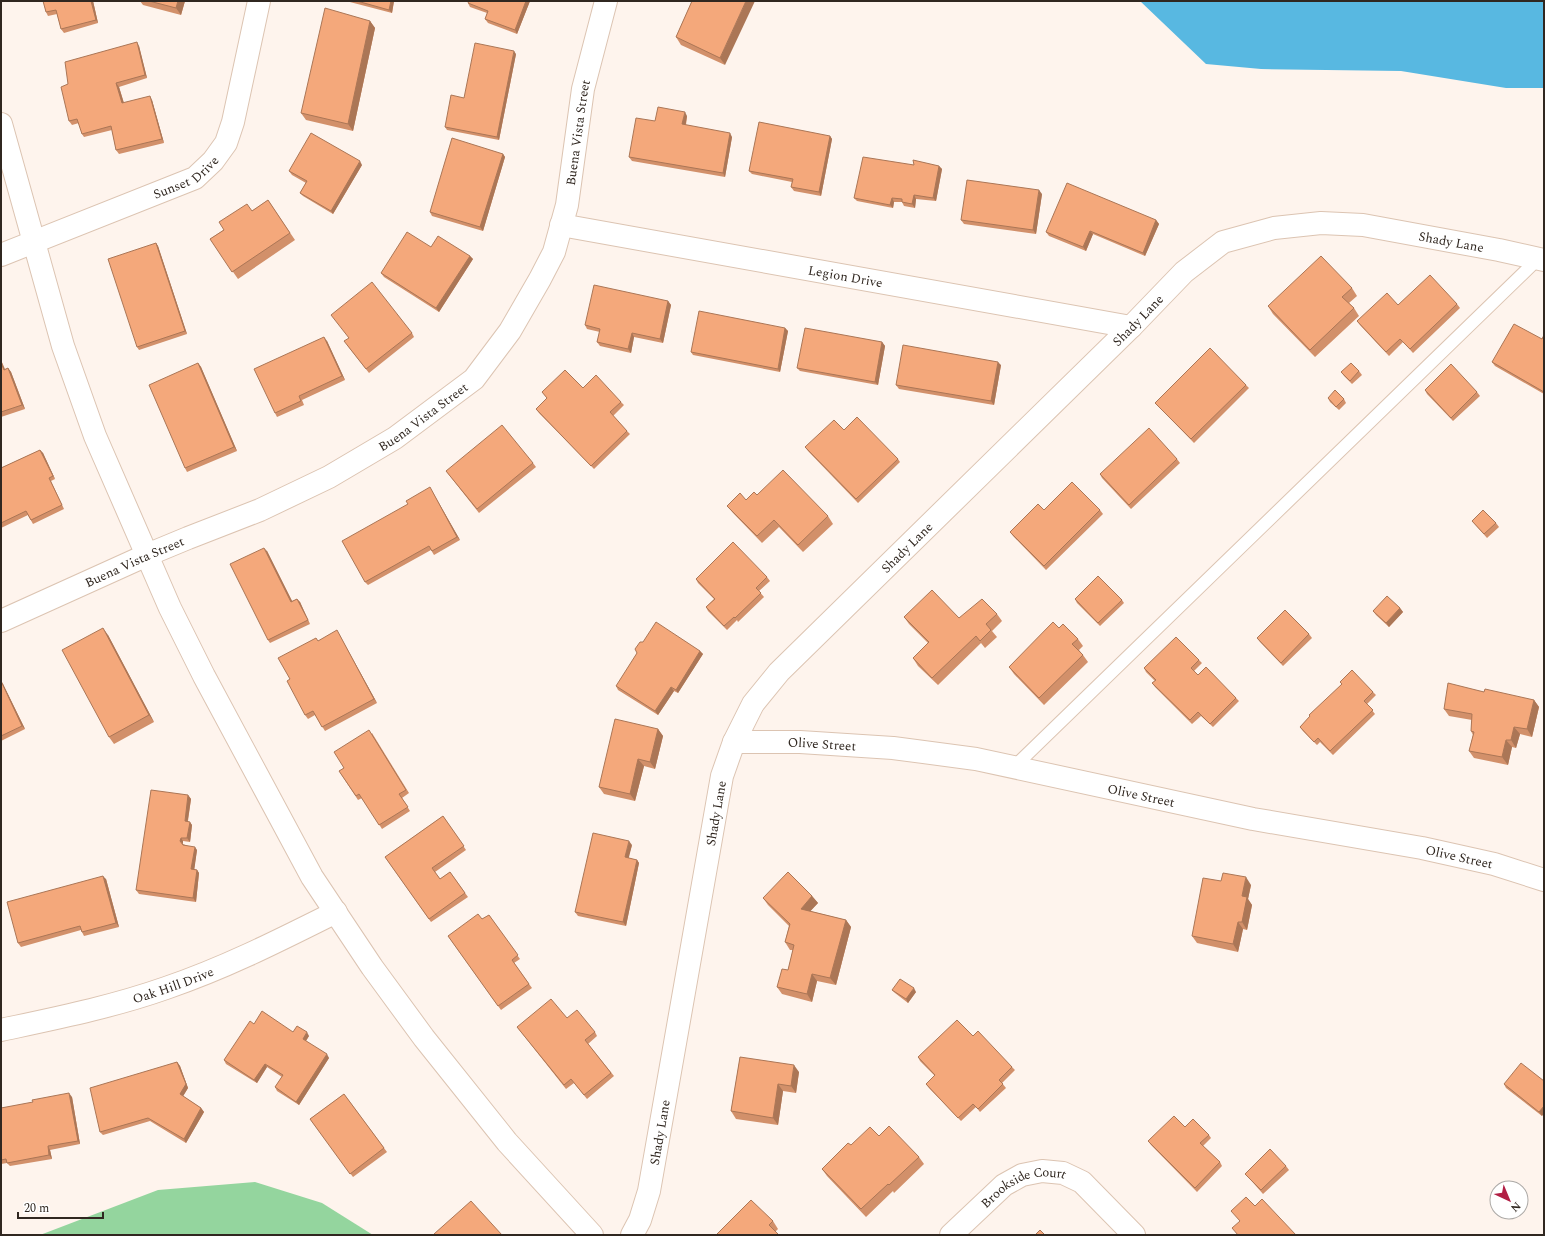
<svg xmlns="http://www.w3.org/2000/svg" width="1545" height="1236" viewBox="0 0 1545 1236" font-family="Spectral,serif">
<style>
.green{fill:#94d59e}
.water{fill:#58b8e1}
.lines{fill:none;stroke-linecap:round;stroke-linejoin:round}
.lane-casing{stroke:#dcc4b2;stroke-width:14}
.street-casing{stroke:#dcc4b2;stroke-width:24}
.lane{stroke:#fff;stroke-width:12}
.street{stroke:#fff;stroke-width:22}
.wall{fill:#d2906a}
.shaded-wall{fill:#ab7656}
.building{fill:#f4a87b;stroke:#ab7656}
.labels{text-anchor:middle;stroke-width:4;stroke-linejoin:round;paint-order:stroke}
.street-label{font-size:13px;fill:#302720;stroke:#fff}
</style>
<rect width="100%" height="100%" fill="#fef4ed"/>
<!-- green -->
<path class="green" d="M255,1182L322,1203L373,1235H40L158,1190Z"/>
<!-- water -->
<path class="water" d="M1140,1H1544V88H1506L1401,71L1261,69L1206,64Z"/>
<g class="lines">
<!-- lane casing -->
<g class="lane-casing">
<path id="lane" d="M1014,767L1539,258"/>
</g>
<!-- street casing -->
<g class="street-casing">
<g id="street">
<path d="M1,124L63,346L95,436L170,608L204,676L312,877L372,967L424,1038L507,1142L592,1235"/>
<path id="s1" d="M561,225L1131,327"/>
<path id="s2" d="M1,255L195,178L213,161L226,143L233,122L259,1"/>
<path id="s3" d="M1,621L147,555L188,538L260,510L329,477L395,438L474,379L510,331L540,279L554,252L567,205L583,89L606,1"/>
<path id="s4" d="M734,742H800L893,748L976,759L1253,819L1422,848L1494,864L1544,880"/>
<path id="s5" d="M1,1030C57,1018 112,1007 166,988C225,968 280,940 336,912"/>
<path id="s6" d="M632,1235L640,1220L649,1191L722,776L734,742L753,704L779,672L1131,327L1184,272L1223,242L1274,228L1321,223L1363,225L1499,250L1544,260"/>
<path id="s7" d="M951,1235L1004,1185L1022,1175L1042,1171L1063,1173L1082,1182L1134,1235"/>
</g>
</g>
<!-- lane -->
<use href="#lane" class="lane"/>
<!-- street -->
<use href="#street" class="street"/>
</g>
<!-- wall -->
<path class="wall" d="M43,1H93L98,23L64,33L61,29L57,14L48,16L46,12Z
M140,1H185L181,15L143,5Z
M346,1H394L392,13Z
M530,1L517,34L488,23L485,19L487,13L470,7L468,3Z
M692,1L725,65L681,45L676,37Z
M370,21L375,28L353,131L306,120L301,113Z
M139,46L147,78L119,87L124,103L152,100L164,143L119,154L116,150L112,130L84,137L82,134L79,123L72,125L69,121L68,84Z
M516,54L499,140L447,130L445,127L464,98Z
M687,116L686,125L732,137L725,177L632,161L629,157Z
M830,136L832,139L821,196L794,191L791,187L792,182L752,174L749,171Z
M503,154L505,157L483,231L432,216L430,212Z
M362,165L333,214L303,196L300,193L306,183L292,175L289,171Z
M914,165L939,166L942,169L936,201L916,199L915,208L904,206L902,202H894L893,208L857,201L854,198Z
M1042,194L1036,234L964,224L961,220Z
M268,200L295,240L238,279L210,239Z
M1156,220L1159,224L1145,256L1093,234L1086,251L1049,236L1046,232Z
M156,243L158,246L187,334L139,350L137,347Z
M431,247L470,256L473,259L439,312L384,277L381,273Z
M1352,288L1357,296L1349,303L1354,308L1359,316L1315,357L1273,314L1268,306Z
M668,301L671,305L663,343L634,337L631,353L600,346L597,342L600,332L587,329L585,325Z
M1457,304L1460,308L1413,353L1403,342L1389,356L1360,325L1357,321L1398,305Z
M785,328L788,331L780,372L693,355L691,352Z
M412,333L414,337L369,373L347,345Z
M1544,335V394L1495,366L1492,362L1542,339Z
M327,341L345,380L302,400L304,405L277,417L275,413Z
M882,342L885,346L878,385L800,371L797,368Z
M1,360L5,369L8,368L11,372L25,409L1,417Z
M198,363L201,367L237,451L187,472L185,468Z
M1001,365L994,405L899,389L896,385Z
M1359,371L1362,375L1352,384L1344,376L1341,372Z
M1246,385L1249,388L1194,443L1158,406L1155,403Z
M583,388L621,402L624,405L613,416L627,431L630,434L594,469L539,413L536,409L547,398L542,392Z
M1425,390L1477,392L1480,396L1453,421L1427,394Z
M1328,398L1344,399L1346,403L1339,410L1330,402Z
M844,430L898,459L900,462L858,503L808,451L805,447Z
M40,450L43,453L55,479L51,481L64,509L33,524L28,515L1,528V468Z
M1177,459L1180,463L1131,509L1102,478L1100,474Z
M533,463L536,467L479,513L446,471Z
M432,491L460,540L434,555L431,550L368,585L365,582Z
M746,500L828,516L833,524L803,552L779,527L762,543L733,513L727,506Z
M1044,510H1100L1103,514L1046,570L1013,536L1010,532Z
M1472,521L1496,523L1499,527L1487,538Z
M267,551L292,601L297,599L300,602L310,624L270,643L268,640Z
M767,577L770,581L759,591L764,597L738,622L737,620L727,630L708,611L706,607L714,599L698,583L696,579Z
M1075,599L1122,600L1124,603L1100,626L1077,603Z
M1400,608L1403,612L1389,627L1376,615L1373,611Z
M997,614L1002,621L992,631L997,637L985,648L981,643L938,685L918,666L913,658L928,643L909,624L904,617L959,618Z
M1059,628L1078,639L1083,646L1079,650L1083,655L1088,662L1044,705L1014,674L1009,667Z
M339,634L377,703L325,731L315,715L308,719L305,715L290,679L318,641Z
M1309,634L1312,638L1283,666L1260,642L1257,638Z
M108,635L154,722L114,744L109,737Z
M700,651L703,654L678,693L674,691L658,715L618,690L616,686Z
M1199,660L1202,663L1194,671L1198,675L1236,698L1239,701L1213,727L1201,716L1192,724L1155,687L1152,683L1155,681L1146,672L1144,668Z
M1,681L3,684L25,729L1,741Z
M1340,682L1373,692L1376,695L1367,704L1375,714L1333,755L1320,742L1317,745L1303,731L1300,727L1342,684Z
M1484,692L1534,700L1539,707L1532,737L1520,734L1516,748L1512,747L1508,765L1474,758L1469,751L1473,735L1471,731L1472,720L1449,716L1444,709Z
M658,729L663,736L655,769L644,766L635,801L604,794L599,787Z
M372,733L409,793L402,798L410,811L382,829L362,798L358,800L339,771L344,768Z
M188,795L191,799L188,821L192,825L190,842L183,841V844L197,850L194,869L197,870L199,873L196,902L139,894L136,890Z
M443,816L466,850L435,872L440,879L450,872L468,897L431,922L385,857Z
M632,845L628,858L637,860L639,863L626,926L578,916L575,912Z
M106,879L119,927L84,936L81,930L21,947L18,943Z
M1221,881L1251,885L1248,899L1252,905L1247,930L1243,929L1238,952L1197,943L1192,936Z
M812,896L818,903L810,911L846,920L851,927L836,985L817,981L812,1002L782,994L777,987L788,970L793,950H790L785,942L789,926L768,905L763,898Z
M489,915L520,959L514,963L532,988L501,1010L448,936L482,919Z
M892,990L916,992L908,1003L895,993Z
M567,1018L595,1032L597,1036L588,1044L614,1076L587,1099L574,1083L566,1089L517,1027Z
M254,1024L309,1036L306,1041L329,1058L299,1105L277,1091L275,1087L282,1077L267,1067L257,1083L226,1064L224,1060Z
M740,1057L799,1072L796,1093L783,1091L778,1125L736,1119L731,1111Z
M918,1057L1012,1067L1015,1070L1002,1083L1006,1088L980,1112L976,1107L961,1121L929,1088L926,1084L935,1076L920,1061Z
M177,1062L180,1066L188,1088L183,1096L201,1108L204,1112L186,1143L150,1121L103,1135L100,1132Z
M1544,1081V1113L1542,1116L1506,1088L1504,1084Z
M344,1094L387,1152L353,1177L310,1119Z
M72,1097L80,1144L50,1150L52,1159L10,1166L7,1163L1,1164V1108Z
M1185,1127L1209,1135L1211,1138L1203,1146L1220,1162L1222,1166L1197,1192L1151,1145L1148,1141Z
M879,1136L919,1157L924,1164L894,1193L893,1191L866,1217L827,1176L822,1169L851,1145Z
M1286,1166L1289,1170L1263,1194L1248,1177L1245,1174Z
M773,1221L778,1229L776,1231L716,1235Z"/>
<!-- shaded-wall -->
<path class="shaded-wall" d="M91,1H93L98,23L96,20Z
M178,1H185L181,15L176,8Z
M391,1H394L392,13L389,10Z
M526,1H530L517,34L515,30Z
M746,1H755L725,65L720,58Z
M370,21L375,28L353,131L348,124Z
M137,42L139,46L147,78L145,75Z
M514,51L516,54L499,140L497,137Z
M116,83L119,87L125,107L122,103Z
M150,96L152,100L164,143L162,139Z
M685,112L687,116L685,128L682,124Z
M730,133L732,137L725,177L723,173Z
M830,136L832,139L821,196L819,192Z
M503,154L505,157L483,231L480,227Z
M360,161L362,165L333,214L331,211Z
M939,166L942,169L936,201L933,198Z
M1039,190L1042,194L1036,234L1033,230Z
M914,195L916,199L915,208L912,204Z
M892,198L894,202L893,208L890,205Z
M1156,220L1159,224L1145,256L1143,253Z
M1090,231L1093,234L1086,251L1083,247Z
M156,243L158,246L187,334L185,331Z
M470,256L473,259L439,312L436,308Z
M668,301L671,305L663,343L660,339Z
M785,328L788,331L780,372L778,369Z
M632,333L634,337L631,353L628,349Z
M324,337L327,341L345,380L342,376Z
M882,342L885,346L878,385L875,382Z
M1,360L6,373L4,370L1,363Z
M998,362L1001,365L994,405L991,401Z
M198,363L201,367L237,451L234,447Z
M8,368L11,372L25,409L22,405Z
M40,450L43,453L55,479L53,476Z
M430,487L432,491L460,540L457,537Z
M264,548L267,551L294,605L291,602Z
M297,599L300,602L310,624L308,620Z
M1400,608L1403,612L1389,627L1386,623Z
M103,628L108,635L154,722L149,715Z
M337,630L339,634L377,703L374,699Z
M700,651L703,654L678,693L676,690Z
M1,681L3,684L25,729L22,726Z
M671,687L674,691L658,715L655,711Z
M1534,700L1539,707L1532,737L1527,729Z
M1514,727L1520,734L1516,748L1511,740Z
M658,729L663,736L655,769L650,762Z
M1506,740L1512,747L1508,765L1502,757Z
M638,759L644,766L635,801L630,794Z
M188,795L191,799L187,825L185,821Z
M190,822L192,825L190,842L187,838Z
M181,838L183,841V844L180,841Z
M629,841L632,845L628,861L625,857Z
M195,847L197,850L194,872L191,869Z
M637,860L639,863L626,926L623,922Z
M197,870L199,873L196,902L193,898Z
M103,876L106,879L119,927L116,923Z
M1246,877L1251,885L1248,899L1252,905L1247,930L1242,922V896Z
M812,896L818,903L806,916L801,909Z
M846,920L851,927L836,985L830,978Z
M1238,922L1243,929L1238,952L1233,944Z
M812,974L817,981L812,1002L807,994Z
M914,988L916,992L908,1003L906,999Z
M307,1032L309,1036L305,1042L303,1039Z
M327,1054L329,1058L299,1105L296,1102Z
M177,1062L180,1066L188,1088L182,1098L180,1094Z
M265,1064L267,1067L257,1083L254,1080Z
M794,1065L799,1072L796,1093L791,1086Z
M778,1084L783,1091L778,1125L773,1118Z
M69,1093L72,1097L80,1144L78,1141Z
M1544,1106V1113L1542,1116L1539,1112Z
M201,1108L204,1112L186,1143L184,1139Z
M48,1146L50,1150L52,1159L49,1155Z"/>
<!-- building -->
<path class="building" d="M43,1H91L96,20L61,29L56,10L46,12Z
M149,1H178L176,8Z
M357,1H391L389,10Z
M469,1H526L515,30L485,19L488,11L468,3Z
M692,1H746L720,58L676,37Z
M325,8L370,21L348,124L301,113Z
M137,42L145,75L116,83L122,103L150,96L162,139L116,150L111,126L82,134L77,119L69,121L61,87L68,84L65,62Z
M475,43L514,51L497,137L445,127L451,95L464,98Z
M658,107L685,112L682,124L730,133L723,173L629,157L636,118L655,121Z
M759,122L830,136L819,192L791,187L793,179L749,171Z
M311,133L360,161L331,211L300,193L307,181L289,171Z
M452,138L503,154L480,227L430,212Z
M863,157L914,165L913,160L939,166L933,198L914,195L912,204L902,202V199L892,198L890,205L854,198Z
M967,180L1039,190L1033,230L961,220Z
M1067,183L1156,220L1143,253L1090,231L1083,247L1046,232Z
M268,200L290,233L232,272L210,239L224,230L219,222L247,204L252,211Z
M407,232L431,247L438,236L470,256L436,308L381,273Z
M156,243L185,331L137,347L108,259Z
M1321,256L1352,288L1342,297L1354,308L1310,350L1268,306Z
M1430,275L1457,304L1410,349L1400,339L1386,352L1357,321L1387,293L1398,305Z
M372,282L412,333L366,369L344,341L349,338L331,315Z
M594,285L668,301L660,339L632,333L628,349L597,342L600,329L585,325Z
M699,311L785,328L778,369L691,352Z
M1514,324L1542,339L1544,335V392L1492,362Z
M805,328L882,342L875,382L797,368Z
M324,337L342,376L299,396L301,401L275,413L254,369Z
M903,345L998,362L991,401L896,385Z
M1210,348L1246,385L1191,439L1155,403Z
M1,363L4,370L8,368L22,405L1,412Z
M198,363L234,447L185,468L149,385Z
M1351,363L1359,371L1350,381L1341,372Z
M1451,364L1477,392L1451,418L1425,390Z
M565,370L583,388L596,375L621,402L610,412L627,431L591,466L536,409L547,398L542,392Z
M1335,390L1344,399L1336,407L1328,398Z
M857,417L898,459L856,499L805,447L834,420L844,430Z
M502,425L533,463L477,509L446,471Z
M1149,428L1177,459L1129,505L1100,474Z
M40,450L53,476L49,478L62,505L31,520L26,511L1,523V468Z
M783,470L828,516L798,545L774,520L757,536L727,506L740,493L746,500L754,492L757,495Z
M1072,482L1100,510L1044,566L1010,532L1038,504L1044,510Z
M430,487L457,537L432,551L429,546L365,582L342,541L408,504L406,501Z
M1483,510L1496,523L1484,534L1472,521Z
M733,542L767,577L756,588L761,593L735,618L734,617L724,626L706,607L715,599L696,579Z
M264,548L291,602L297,599L308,620L268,640L230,564Z
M1098,576L1122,600L1098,623L1075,599Z
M932,590L959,618L982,599L997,614L986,624L991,630L980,641L976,636L932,678L913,658L929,642L904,617Z
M1387,596L1400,608L1386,623L1373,611Z
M1285,610L1309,634L1281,663L1257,638Z
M656,622L700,651L676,690L671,687L655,711L616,686L637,653L635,649L640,642H643Z
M1053,622L1059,628L1063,624L1078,639L1072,644L1083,655L1039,698L1009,667Z
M103,628L149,715L109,737L62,650Z
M337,630L374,699L322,727L313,711L305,715L287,681L290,679L278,658L316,638L318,641Z
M1176,637L1199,660L1191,668L1198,675L1206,667L1236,698L1210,724L1198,712L1190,720L1152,683L1156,680L1144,668Z
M1352,670L1373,692L1364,701L1373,710L1330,751L1318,738L1314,742L1300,727L1310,716L1309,715L1342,684L1340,682Z
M1,681L22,726L1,736Z
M1448,683L1484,692L1485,689L1534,700L1527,729L1514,727L1511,740H1506L1502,757L1469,751L1474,732L1471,731L1472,714L1444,709Z
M615,719L658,729L650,762L638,759L630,794L599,787Z
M369,730L406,790L399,794L408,807L379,825L359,794L356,796L339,771L344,768L334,752Z
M151,790L188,795L185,821L190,822L187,838H181L180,841L183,845L195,847L191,869L197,870L193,898L136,890Z
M443,816L464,846L432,868L440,879L450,872L465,893L429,919L385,857Z
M593,833L629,841L625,857L637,860L623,922L575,912Z
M788,872L812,896L801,909L846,920L830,978L812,974L807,994L777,987L782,969L788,970L794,945L785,942L790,924L763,898Z
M1223,873L1246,877L1242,896L1247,897L1242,922H1238L1233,944L1192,936L1203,878L1221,881Z
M103,876L116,923L82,932L80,926L18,943L7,902Z
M478,914L482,919L489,915L518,955L512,960L529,984L498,1006L448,936Z
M900,979L914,988L906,999L892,990Z
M551,999L567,1018L577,1010L595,1032L585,1040L611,1073L584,1095L571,1079L564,1085L517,1027Z
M262,1011L293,1032L297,1026L307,1032L303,1039L327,1054L296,1102L275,1087L283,1075L265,1064L254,1080L224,1060L250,1021L254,1024Z
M957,1020L973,1036L978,1031L1012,1067L999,1080L1003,1084L978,1109L973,1104L958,1118L926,1084L935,1075L918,1057Z
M740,1057L794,1065L791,1086L778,1084L773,1118L731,1111Z
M177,1062L186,1084L180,1094L201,1108L184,1139L148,1118L100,1132L90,1088Z
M1521,1063L1544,1081V1106L1539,1112L1504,1084Z
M69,1093L78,1141L48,1146L49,1155L7,1163L6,1159L1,1160V1108L33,1102L32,1100Z
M344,1094L384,1148L350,1174L310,1119Z
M1174,1116L1185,1127L1193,1119L1209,1135L1200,1143L1220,1162L1195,1188L1148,1141Z
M889,1126L919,1157L889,1185L888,1184L861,1209L822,1169L848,1143L851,1145L870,1127L879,1136Z
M1270,1149L1286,1166L1261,1190L1245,1174Z
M1246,1197L1255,1206L1262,1199L1296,1235H1238L1232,1228L1240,1221L1231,1211Z
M751,1200L773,1221L769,1225L779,1235H716Z
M471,1201L502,1235H435L434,1234Z
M1040,1230L1045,1235H1035Z"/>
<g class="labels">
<!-- street labels -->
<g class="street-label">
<text dy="5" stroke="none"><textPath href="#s3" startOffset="806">Buena Vista Street</textPath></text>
<text dy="5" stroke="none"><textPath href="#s2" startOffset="201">Sunset Drive</textPath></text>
<text dy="5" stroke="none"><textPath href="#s6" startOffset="1439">Shady Lane</textPath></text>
<text dy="5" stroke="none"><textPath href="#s1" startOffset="289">Legion Drive</textPath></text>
<text dy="5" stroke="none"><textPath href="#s6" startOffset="1091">Shady Lane</textPath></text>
<text dy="5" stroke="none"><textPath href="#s3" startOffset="470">Buena Vista Street</textPath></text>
<text dy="5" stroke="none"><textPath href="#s6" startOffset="767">Shady Lane</textPath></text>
<text dy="5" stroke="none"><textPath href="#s3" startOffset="146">Buena Vista Street</textPath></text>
<text dy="5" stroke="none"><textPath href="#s4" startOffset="88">Olive Street</textPath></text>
<text dy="5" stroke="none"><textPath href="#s4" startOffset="412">Olive Street</textPath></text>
<text dy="5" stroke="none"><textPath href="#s6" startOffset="431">Shady Lane</textPath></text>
<text dy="5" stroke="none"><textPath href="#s4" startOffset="736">Olive Street</textPath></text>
<text dy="5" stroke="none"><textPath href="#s5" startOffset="178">Oak Hill Drive</textPath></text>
<text dy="5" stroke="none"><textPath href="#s6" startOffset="107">Shady Lane</textPath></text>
<text dy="5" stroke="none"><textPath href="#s7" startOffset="91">Brookside Court</textPath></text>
</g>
</g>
<!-- border -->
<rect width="1545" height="1236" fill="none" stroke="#302720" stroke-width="4"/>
<!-- north arrow -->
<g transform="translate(1509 1200) rotate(136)"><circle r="19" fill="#ffffff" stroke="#aca9a6"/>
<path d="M0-3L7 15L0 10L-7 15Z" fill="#b11f44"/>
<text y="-6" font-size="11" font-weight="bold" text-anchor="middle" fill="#302720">N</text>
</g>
<!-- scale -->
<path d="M18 1212v6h85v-6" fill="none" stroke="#302720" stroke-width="2"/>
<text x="24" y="1212" font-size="12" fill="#302720" stroke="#ffffff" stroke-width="3" paint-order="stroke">20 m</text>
</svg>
